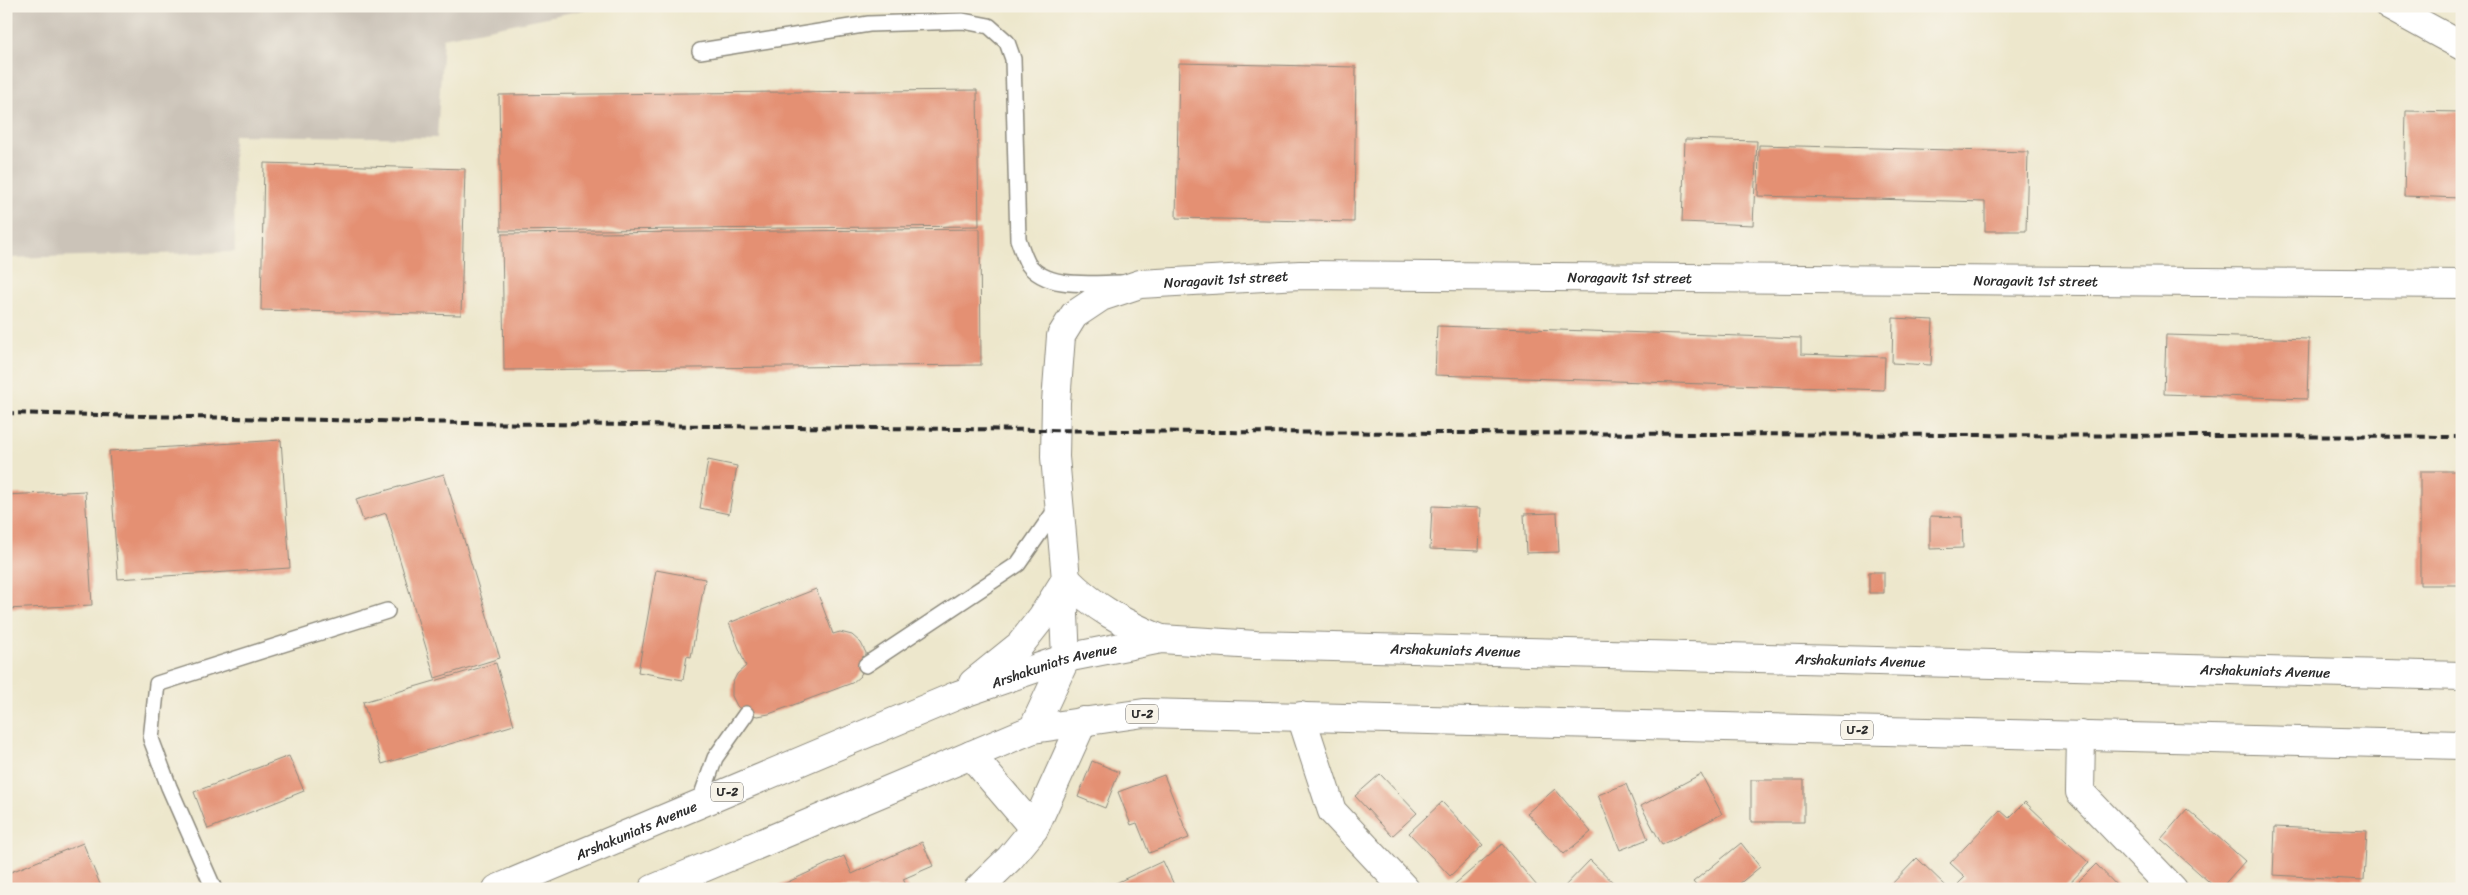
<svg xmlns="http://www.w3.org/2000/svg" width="2468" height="895" viewBox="0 0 2468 895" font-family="Sriracha,'Noto Sans Armenian',sans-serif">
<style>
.industrial{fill:#cbc3b8}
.building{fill:#e49073}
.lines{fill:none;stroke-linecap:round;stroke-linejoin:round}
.service-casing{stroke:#8c897c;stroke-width:18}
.minor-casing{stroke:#8c897c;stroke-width:30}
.tertiary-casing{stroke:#8c897c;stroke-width:30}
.secondary-casing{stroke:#8c897c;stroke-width:30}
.primary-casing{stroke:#8c897c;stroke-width:30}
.service{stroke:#fff;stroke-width:15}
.minor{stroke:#fff;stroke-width:28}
.tertiary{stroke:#fff;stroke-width:28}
.secondary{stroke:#fff;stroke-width:28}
.primary{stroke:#fff;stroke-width:28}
.rail{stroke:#2b2b2b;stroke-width:4;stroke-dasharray:8 4;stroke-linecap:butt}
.labels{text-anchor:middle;stroke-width:4;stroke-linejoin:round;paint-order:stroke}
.shield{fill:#f7f3e8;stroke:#686764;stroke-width:1}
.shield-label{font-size:12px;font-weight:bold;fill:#2b2b2b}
.street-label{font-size:14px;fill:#2b2b2b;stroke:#f7f3e8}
</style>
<rect width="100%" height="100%" fill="#f7f3e8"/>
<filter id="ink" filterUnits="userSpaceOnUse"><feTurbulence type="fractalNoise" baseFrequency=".02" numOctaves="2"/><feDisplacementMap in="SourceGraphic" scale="10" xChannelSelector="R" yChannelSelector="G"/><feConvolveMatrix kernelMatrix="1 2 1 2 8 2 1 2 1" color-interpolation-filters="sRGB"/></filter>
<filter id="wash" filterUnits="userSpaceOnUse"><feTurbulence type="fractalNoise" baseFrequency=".0096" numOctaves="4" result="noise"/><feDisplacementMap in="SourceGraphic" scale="20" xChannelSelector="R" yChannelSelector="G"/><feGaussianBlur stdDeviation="1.12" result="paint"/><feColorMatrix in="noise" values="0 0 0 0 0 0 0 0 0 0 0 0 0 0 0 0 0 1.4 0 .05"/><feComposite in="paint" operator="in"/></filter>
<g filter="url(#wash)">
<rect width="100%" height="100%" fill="#ede7cc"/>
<!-- industrial -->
<path class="industrial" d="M6,6H602L443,38L437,138L233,135L235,252L6,258Z"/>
<g id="blocks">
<!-- building -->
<path class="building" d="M1179,63L1356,67L1354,222L1176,218Z
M977,90L979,226L501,231L499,95Z
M2406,111L2462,112V198L2404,196Z
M1685,139L1757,141L1753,225L1682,222Z
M1759,145L2028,152L2026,231H1985V202L1758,196Z
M264,163L465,169L461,315L261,310Z
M980,229L981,365L504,370L502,234Z
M1893,318L1933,320L1931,365L1892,363Z
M1437,326L1801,338V354L1885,357L1884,390L1435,375Z
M2166,335L2309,339L2307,399L2164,394Z
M281,440L290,568L118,579L109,451Z
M708,460L737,466L729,514L700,508Z
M2420,471H2462V585H2420Z
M444,474L500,658L435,678L386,513L363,521L356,499Z
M85,491L92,605L6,609V495Z
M1432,506L1481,508L1479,551L1430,549Z
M1557,513L1559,552L1526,553L1524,514Z
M1930,516L1962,517L1963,548L1930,549Z
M656,570L705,579L691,657L687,656L683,680L638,672Z
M1869,572H1884V593H1869Z
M816,589L833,634L840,632L852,635L861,643L866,653V665L860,676L852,683L769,714L758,716L746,714L737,706L732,696V684L737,674L746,666L729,623Z
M496,663L514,725L382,764L363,702Z
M289,756L304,791L208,829L194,792Z
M1092,761L1119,772L1105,808L1078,797Z
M1380,774L1417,813L1392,836L1355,796Z
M1701,774L1722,814L1662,845L1641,806Z
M1164,775L1189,838L1149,853L1137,823L1131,825L1118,792Z
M1751,780H1804V822H1751Z
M1626,784L1648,839L1620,850L1598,795Z
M1555,789L1591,832L1564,854L1527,813Z
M1442,802L1483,845L1450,876L1409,833Z
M2025,802L2089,863L2064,889H1963L1958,884L1965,877L1950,863L2000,810L2009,818Z
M2187,809L2245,861L2220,889H2217L2161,839Z
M2275,827L2367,831L2364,880L2273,875Z
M922,842L933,866L903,879L908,889H773L844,856L852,874Z
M83,843L102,889H6V874Z
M1741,843L1760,867L1733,889H1699L1693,882Z
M1502,844L1537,886L1535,889H1449Z
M1917,858L1949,889H1887Z
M1590,860L1620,889H1562Z
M1163,861L1176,889H1103Z
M2096,864L2120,889H2071Z"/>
</g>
</g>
<g filter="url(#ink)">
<use href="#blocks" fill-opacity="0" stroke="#8c897c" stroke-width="1"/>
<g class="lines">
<!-- service casing -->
<g class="service-casing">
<path id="service" d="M700,51L869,24L963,21L989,26L1007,42L1013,59L1018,239C1021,247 1024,257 1028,264C1047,290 1093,283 1121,283
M866,665L1018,564L1059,505
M699,803L715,758L746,714
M214,889L169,787L151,739L157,684L387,611"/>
</g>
<!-- minor casing -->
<g class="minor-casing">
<path id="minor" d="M1301,716L1332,811L1405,889
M2081,735L2080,792L2173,889
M971,755L1034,829
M978,889L1010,858L1034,829L1083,721"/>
</g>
<!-- tertiary casing -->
<g class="tertiary-casing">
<path id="tertiary" d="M2389,6L2462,46"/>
</g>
<!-- secondary casing -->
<g class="secondary-casing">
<g id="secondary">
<path id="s1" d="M1066,579L1055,457L1056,402L1061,336L1074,315L1101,297L1140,284L1300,275L2462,284"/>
</g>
</g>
<!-- primary casing -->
<g class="primary-casing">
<g id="primary">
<path d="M1066,579C1095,608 1123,623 1161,639"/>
<path d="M973,683L1020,645L1042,617L1066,579"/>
<path d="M1033,729L1066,658L1064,615L1065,580"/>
<path id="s2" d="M497,889L958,695L1066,658L1161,639L1256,645L2462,676"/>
<path d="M653,889L1033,729L1144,713L2462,745"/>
</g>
</g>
<!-- service -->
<use href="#service" class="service"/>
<!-- minor -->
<use href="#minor" class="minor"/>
<!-- tertiary -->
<use href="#tertiary" class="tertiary"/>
<!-- secondary -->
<use href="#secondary" class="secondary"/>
<!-- primary -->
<use href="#primary" class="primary"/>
<!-- rail -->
<path class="rail" d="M6,413L465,423L1206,432L2462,437"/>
</g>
</g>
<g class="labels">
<!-- shield labels -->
<g class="shield">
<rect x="1126" y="704.5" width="32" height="19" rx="4"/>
<rect x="1841" y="720.5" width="32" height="19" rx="4"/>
<rect x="711" y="782.5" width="32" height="19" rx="4"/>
</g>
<g class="shield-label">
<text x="1142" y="718">Մ-2</text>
<text x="1857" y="734">Մ-2</text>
<text x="727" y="796">Մ-2</text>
</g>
<!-- street labels -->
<g class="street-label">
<text dy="5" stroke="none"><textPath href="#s1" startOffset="832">Noragavit 1st street</textPath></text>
<text dy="5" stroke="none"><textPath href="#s1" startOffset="428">Noragavit 1st street</textPath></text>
<text dy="5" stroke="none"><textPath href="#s1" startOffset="1238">Noragavit 1st street</textPath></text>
<text dy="5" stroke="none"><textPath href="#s2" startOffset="1006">Arshakuniats Avenue</textPath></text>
<text dy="5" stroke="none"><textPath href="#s2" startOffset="1411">Arshakuniats Avenue</textPath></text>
<text dy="5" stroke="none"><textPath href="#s2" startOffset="601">Arshakuniats Avenue</textPath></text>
<text dy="5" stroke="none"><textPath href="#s2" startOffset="1816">Arshakuniats Avenue</textPath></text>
<text dy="5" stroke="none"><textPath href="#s2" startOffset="151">Arshakuniats Avenue</textPath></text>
</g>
</g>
<!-- margin -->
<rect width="2468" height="895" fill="none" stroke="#f7f3e8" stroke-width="25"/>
</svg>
